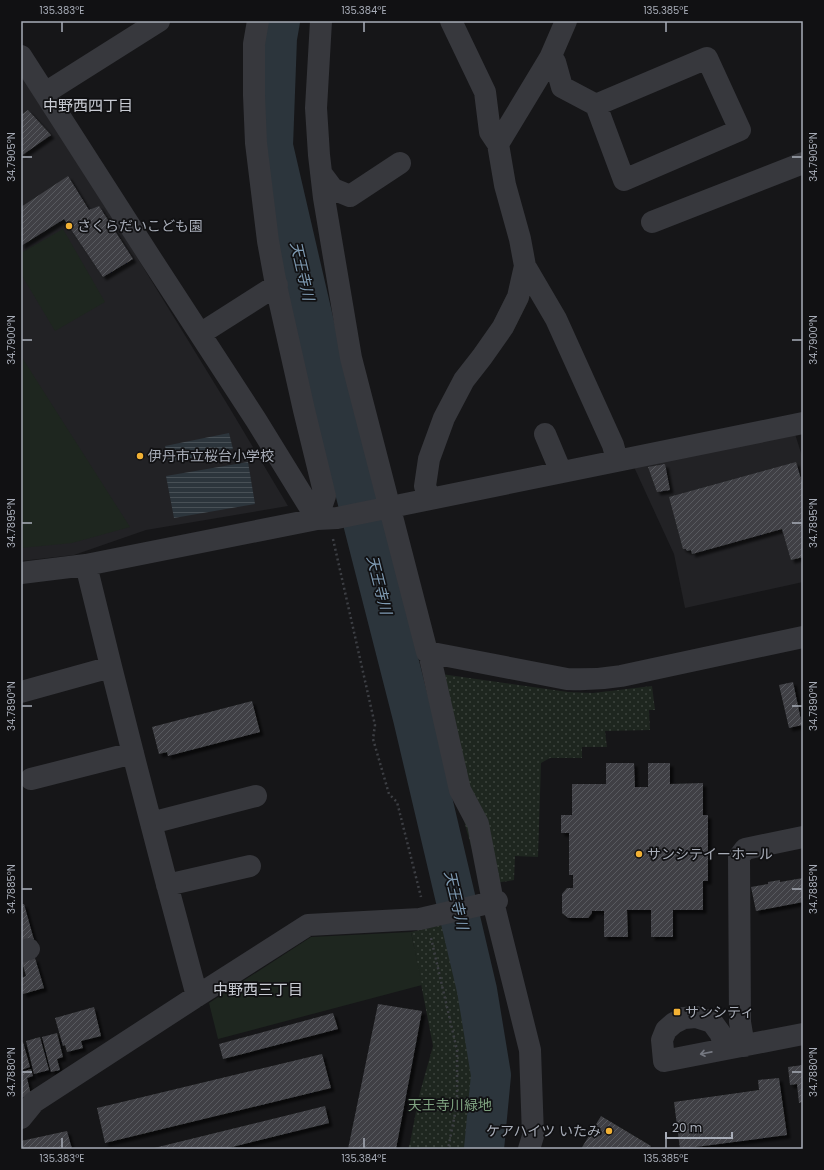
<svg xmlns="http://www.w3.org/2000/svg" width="824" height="1170" viewBox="0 0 824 1170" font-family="Poppins,'Noto Sans JP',sans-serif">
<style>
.built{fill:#222225}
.grass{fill:url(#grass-dots)}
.park{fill:#1e261f}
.water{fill:url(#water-rules)}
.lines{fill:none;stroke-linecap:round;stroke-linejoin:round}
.river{stroke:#2c353c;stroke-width:40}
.building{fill:url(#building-hatch);filter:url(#shadow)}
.path{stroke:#3d3f44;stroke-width:2.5;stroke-dasharray:2 3;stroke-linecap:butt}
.minor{stroke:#37383d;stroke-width:22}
.oneway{stroke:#757881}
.ticks{fill:none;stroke:#a8adb8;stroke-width:1.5}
.poi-dot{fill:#f2b134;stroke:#111113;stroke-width:1.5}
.labels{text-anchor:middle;stroke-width:3.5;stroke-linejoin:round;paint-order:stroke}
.poi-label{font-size:14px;fill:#a8adb8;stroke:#111113;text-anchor:start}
.park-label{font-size:14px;fill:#7fa381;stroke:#111113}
.neighbourhood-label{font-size:15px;fill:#c9ccd4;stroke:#111113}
.water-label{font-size:15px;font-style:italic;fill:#7f9bb3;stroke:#111113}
.neatline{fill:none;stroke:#a8adb8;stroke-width:1.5}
.ticks-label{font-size:10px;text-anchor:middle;fill:#a8adb8}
</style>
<defs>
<pattern id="grass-dots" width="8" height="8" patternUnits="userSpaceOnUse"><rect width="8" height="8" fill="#1e261f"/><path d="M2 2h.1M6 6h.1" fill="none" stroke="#3c433d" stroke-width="1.8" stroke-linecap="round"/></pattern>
<pattern id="water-rules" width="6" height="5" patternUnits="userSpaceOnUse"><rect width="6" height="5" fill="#2c353c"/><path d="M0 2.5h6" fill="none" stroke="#485056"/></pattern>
<pattern id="building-hatch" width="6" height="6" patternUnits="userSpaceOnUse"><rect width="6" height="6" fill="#404145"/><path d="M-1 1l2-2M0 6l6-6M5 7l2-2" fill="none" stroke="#595a5e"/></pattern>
<filter id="shadow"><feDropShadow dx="3.5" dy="3.5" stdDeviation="1" flood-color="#0009"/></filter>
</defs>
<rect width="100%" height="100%" fill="#161618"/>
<!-- built -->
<path class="built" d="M21,72L73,153L229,407L288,506L146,530L74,555L21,561Z
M795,434L803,459V582L685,608L674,554L634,467Z"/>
<!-- grass -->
<path class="grass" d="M441,674L568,692L593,693L652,686L655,710H649L650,730L605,731L607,747H582V758H550L541,763L538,857L515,856L514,880L482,885L450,771Z
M447,924L475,1033L482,1106L471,1149H408L410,1143L419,1096L433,1046L411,932Z"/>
<!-- park -->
<path class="park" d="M63,229L105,302L55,331L21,274V253Z
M21,356L130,527L72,543L21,548Z
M411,932L422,985L218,1039L209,1003L311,937Z"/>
<!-- water -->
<path class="water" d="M229,433L233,449L169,462L165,446Z
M248,462L255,504L174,518L166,476Z"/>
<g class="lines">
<!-- river -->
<path class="river" d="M280,21L277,38L273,146L332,401L413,718L477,990L491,1075L484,1149"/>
</g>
<!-- building -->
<path class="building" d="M28,110L51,135L21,156V115Z
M68,176L89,210L99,206L133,259L103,277L64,219L21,246V207Z
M796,462L803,486V557L791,560L782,529L692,554L691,550L687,551L686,549H683L669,497Z
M665,464L670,490L657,492L648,467Z
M793,682L802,725L789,728L779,685Z
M252,701L260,732L168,756L167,752L159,754L152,727Z
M606,763H634L635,787H648V763H670V784L703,783V815H708V881H703V910H673V937H651V910H627L628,937H604V911H592V913L588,918H568L562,913V894L567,888H573V875H569V833H561V815H572V784H606Z
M803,878V902L756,911L751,887L768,884V882L780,880V882Z
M21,904H24L34,940L21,943Z
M35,958L44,988L23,994L21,986V978L26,976L22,962Z
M378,1004L422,1011L396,1149H348Z
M94,1007L101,1036L81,1041L83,1048L67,1052L65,1045L63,1046L55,1018Z
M333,1013L338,1029L223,1059L219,1044Z
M57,1033L63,1057L57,1059L60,1070L51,1072L42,1037Z
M40,1037L49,1070L34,1074L26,1041Z
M23,1042L30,1067L21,1070V1043Z
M322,1054L331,1088L105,1143L97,1108Z
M803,1065V1106H802V1102L799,1103L797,1084L790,1085L788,1067Z
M31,1069L33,1076L27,1078L31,1095L21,1098V1072Z
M779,1078L787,1135L680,1149L674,1102L759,1090L758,1080Z
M325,1106L329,1123L224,1149H150Z
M601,1116L651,1146L649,1149H581Z
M67,1131L72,1149H22L21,1141Z"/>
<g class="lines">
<!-- path -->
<path class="path" d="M333,539L375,725L373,739L389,794L397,802L421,897
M431,938L457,1050V1104L448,1149"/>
<!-- minor -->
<path class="minor" d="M258,21L254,44V95L256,143L268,241L277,290L304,410L325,496L317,519
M321,21L316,108L319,155L324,198L351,358L427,652L567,679C586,680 603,679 621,676L803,637
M451,21L485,92L490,132L498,144
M21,56L148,254L256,420L317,519
M550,58L555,62L562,87L596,105L624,180L740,130L707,58L596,105
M45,93L159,21
M321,173L333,189L350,196L400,163
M652,222L803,163
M525,266L556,319L613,445L617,460
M200,334L277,285
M545,434L561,472
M429,498L425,486L429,459L444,418L464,380L482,357L503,327L518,297L525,266L520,239L505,185L498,144L550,58L566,21
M86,565C121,709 158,853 197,996
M21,573L86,565L317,519L337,518L803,423
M429,653L460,790L478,824L493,902L530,1050L533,1136L529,1149
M21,692L111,667
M31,779L133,753
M151,823L256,796
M167,885L250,866
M21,952L29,949
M744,1046L724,1043L720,1033L712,1022L696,1017L684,1018L674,1023L666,1030L662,1040L664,1061L803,1034
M744,1046L740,1022L739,857L745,849L803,837
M21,1118L34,1102L197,996L308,925L420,919L497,901"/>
</g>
<!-- one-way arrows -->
<defs><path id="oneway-shaft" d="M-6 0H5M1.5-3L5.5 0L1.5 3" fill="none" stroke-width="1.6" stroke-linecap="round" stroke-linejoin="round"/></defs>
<use class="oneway" href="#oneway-shaft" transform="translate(706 1053) rotate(169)"/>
<!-- ticks -->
<path class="ticks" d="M62,22V32M364,22V32M666,22V32M22,157H32M792,157H802M22,340H32M792,340H802M22,523H32M792,523H802M22,706H32M792,706H802M22,889H32M792,889H802M22,1072H32M792,1072H802M62,1138V1148M364,1138V1148M666,1138V1148"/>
<!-- markers -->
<g class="poi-dot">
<circle cx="69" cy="226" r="4"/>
<circle cx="140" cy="456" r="4"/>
<circle cx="639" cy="854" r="4"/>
<rect x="673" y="1008" width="8" height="8" rx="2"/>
<circle cx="609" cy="1131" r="4"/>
</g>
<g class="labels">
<!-- poi labels -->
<g class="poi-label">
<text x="77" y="231">さくらだいこども園</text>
<text x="148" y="461">伊丹市立桜台小学校</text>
<text x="647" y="859">サンシテイーホール</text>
<text x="685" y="1017">サンシティ</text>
<text x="601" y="1136" text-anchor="end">ケアハイツ いたみ</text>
</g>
<!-- park labels -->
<g class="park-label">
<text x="450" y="1110">天王寺川緑地</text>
</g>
<!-- neighbourhood labels -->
<g class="neighbourhood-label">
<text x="88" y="111">中野西四丁目</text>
<text x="258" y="995">中野西三丁目</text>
</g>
<!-- water labels -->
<g class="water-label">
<text transform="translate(302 271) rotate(77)" y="5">天王寺川</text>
<text transform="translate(379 585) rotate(76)" y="5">天王寺川</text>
<text transform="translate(456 900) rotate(77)" y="5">天王寺川</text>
</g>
</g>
<!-- border -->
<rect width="824" height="1170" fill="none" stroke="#111113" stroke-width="44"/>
<!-- scale -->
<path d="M666 1132v6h66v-6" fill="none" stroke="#a8adb8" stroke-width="2"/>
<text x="672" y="1132" font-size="12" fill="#a8adb8" stroke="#111113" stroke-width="3" paint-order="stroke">20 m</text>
<rect x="22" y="22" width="780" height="1126" class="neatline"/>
<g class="ticks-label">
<text x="62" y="14">135.383°E</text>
<text x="364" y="14">135.384°E</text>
<text x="666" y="14">135.385°E</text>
<text transform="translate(11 157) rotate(-90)" y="4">34.7905°N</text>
<text transform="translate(813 157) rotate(-90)" y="4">34.7905°N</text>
<text transform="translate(11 340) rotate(-90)" y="4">34.7900°N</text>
<text transform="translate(813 340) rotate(-90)" y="4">34.7900°N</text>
<text transform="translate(11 523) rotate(-90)" y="4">34.7895°N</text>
<text transform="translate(813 523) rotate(-90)" y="4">34.7895°N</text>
<text transform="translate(11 706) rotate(-90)" y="4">34.7890°N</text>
<text transform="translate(813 706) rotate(-90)" y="4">34.7890°N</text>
<text transform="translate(11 889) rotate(-90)" y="4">34.7885°N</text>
<text transform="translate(813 889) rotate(-90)" y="4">34.7885°N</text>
<text transform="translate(11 1072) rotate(-90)" y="4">34.7880°N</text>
<text transform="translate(813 1072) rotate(-90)" y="4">34.7880°N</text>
<text x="62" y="1162">135.383°E</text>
<text x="364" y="1162">135.384°E</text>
<text x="666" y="1162">135.385°E</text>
</g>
</svg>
